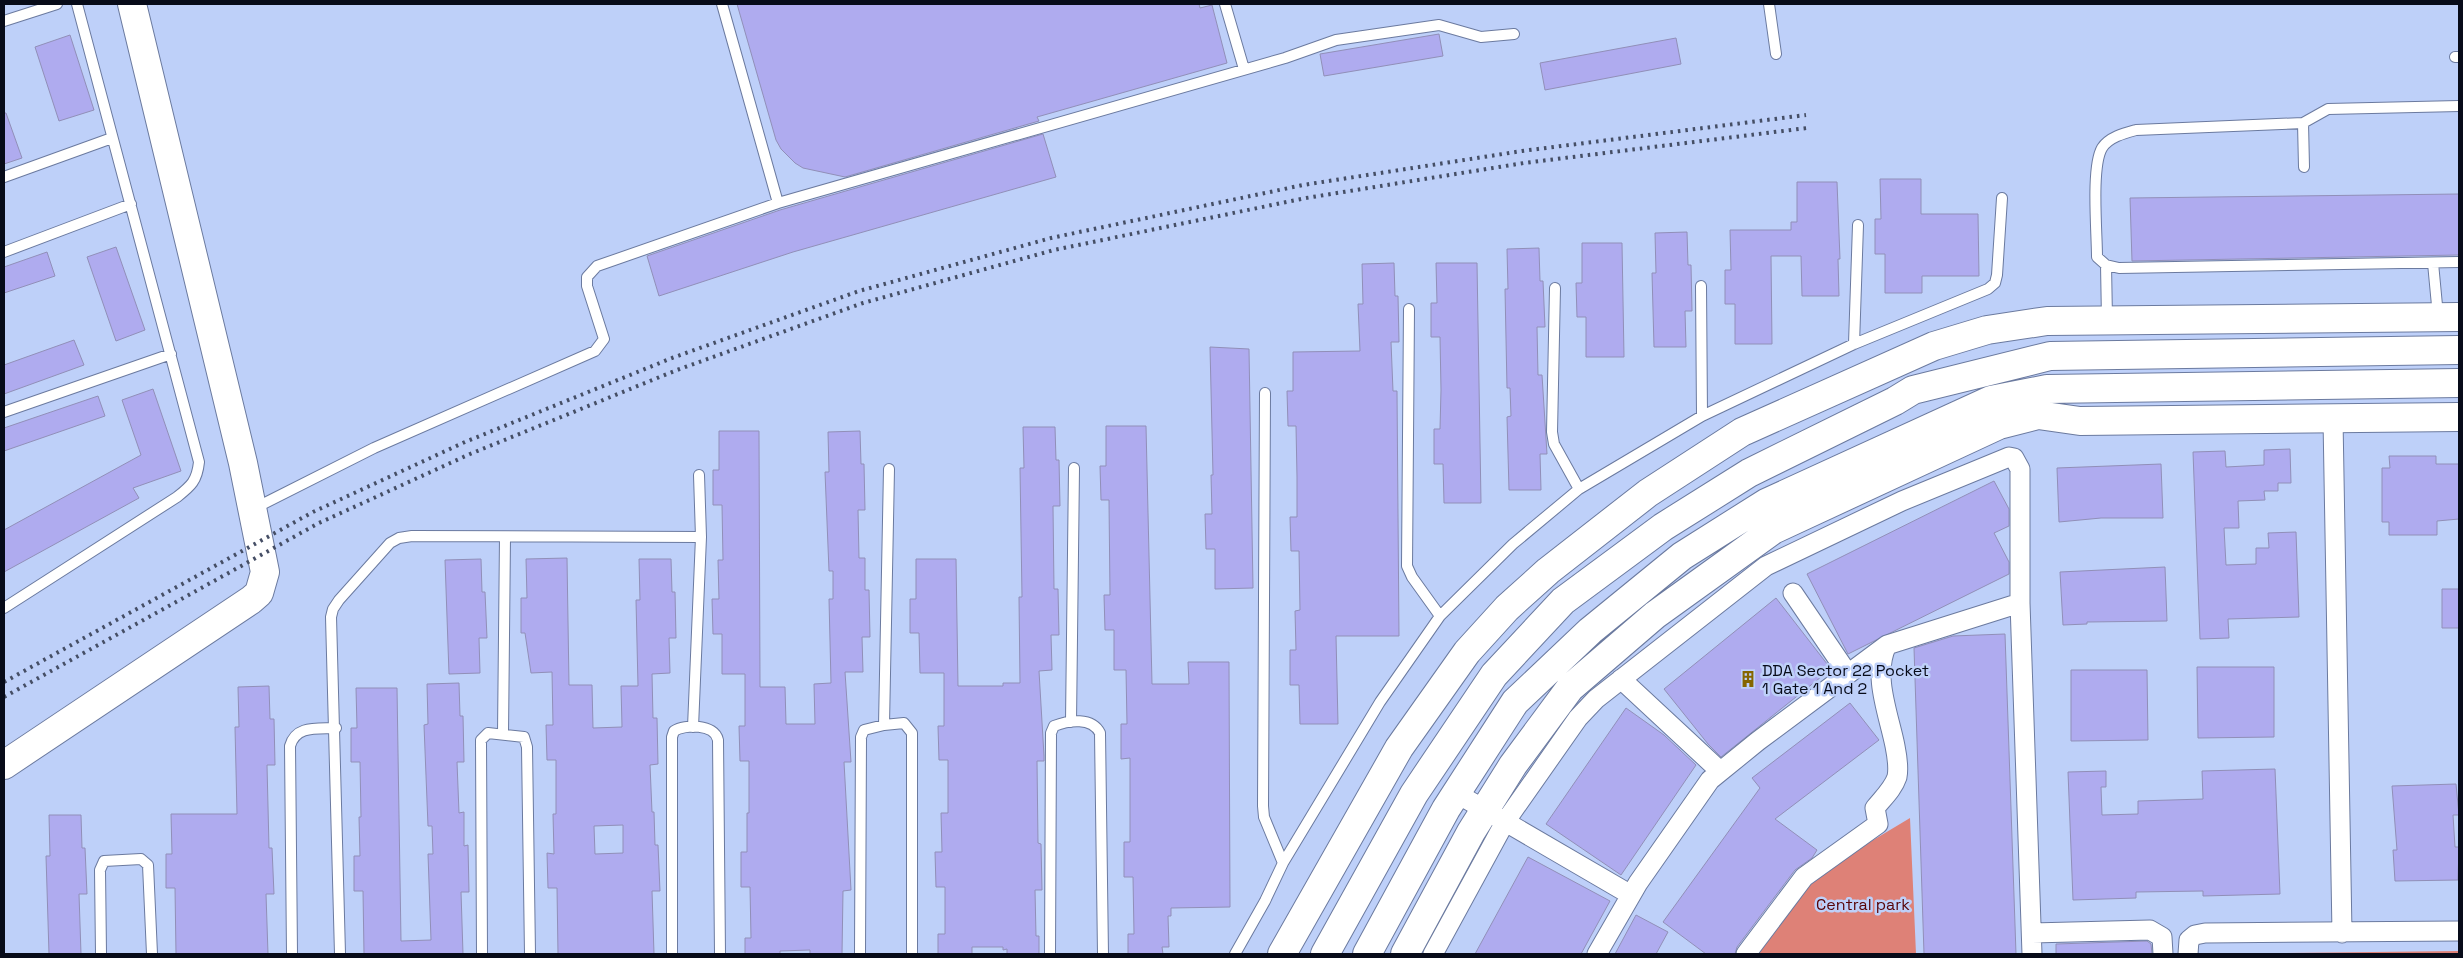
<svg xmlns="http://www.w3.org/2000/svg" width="2463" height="958" viewBox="0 0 2463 958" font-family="'Space Grotesk',sans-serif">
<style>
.green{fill:#de8177}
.building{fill:#afabef;stroke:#918fb8;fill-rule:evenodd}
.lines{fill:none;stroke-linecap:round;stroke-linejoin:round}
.lane-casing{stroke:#6b7a9f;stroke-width:12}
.street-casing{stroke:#6b7a9f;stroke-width:21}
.secondary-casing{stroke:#6b7a9f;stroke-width:30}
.lane{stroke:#fff;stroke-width:10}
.street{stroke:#fff;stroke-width:19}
.secondary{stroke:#fff;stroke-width:28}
.rail{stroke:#454e65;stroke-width:4;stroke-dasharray:2.5 5;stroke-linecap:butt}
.labels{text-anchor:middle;stroke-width:5;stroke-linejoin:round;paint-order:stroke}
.poi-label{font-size:16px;fill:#070b19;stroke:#bed0f9;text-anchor:start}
.park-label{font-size:16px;fill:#570306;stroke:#bed0f9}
</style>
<rect width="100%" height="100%" fill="#bed0f9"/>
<!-- green -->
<path class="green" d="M1910,818L1916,954H1757L1810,878Z
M2459,951V954H2211Z"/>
<!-- building -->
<path class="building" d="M737,4H1199L1200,8L1212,5L1227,63L1037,117L1039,121L845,177L803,168L795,163L781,149L776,140Z
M1439,34L1443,56L1324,76L1320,54Z
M70,35L94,110L59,121L35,47Z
M1676,38L1681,64L1545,90L1540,63Z
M4,113H6L22,158L4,164Z
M1043,134L1056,177L793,252L659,296L647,256L780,210Z
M1880,179H1921V214H1978L1979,276H1922V293H1885V254H1875V219H1881Z
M1797,182H1837L1840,259H1838L1839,296H1802L1801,256H1771L1772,344H1735V304H1725V270H1731L1730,230H1791V222H1797Z
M2459,194V255L2132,261L2130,198Z
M1687,232L1688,265H1691L1692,311H1685L1686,347H1654L1652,273H1656L1655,233Z
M1582,243H1622L1624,357H1586V317H1577L1576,283H1582Z
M116,247L145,330L116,341L87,257Z
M1539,248L1540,281H1543L1545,327H1537L1538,375H1542L1547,454H1540L1541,490H1509L1507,417L1511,416L1510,388H1507L1505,289H1508L1507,249Z
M47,252L55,276L4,293V267Z
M1394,263L1395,296H1398L1399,342H1391L1393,391H1397L1399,636H1336L1338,724H1300L1299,685H1290V650H1296L1295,611L1300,610L1299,551H1291L1290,517H1297V477L1296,426H1288L1287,391H1293V352L1360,351L1358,304H1363L1362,264Z
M1436,263H1477L1481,503H1444L1443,464H1434V429H1440L1441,390L1440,337H1431V303H1437Z
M74,340L84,365L4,394V365Z
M1210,347L1249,349L1253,588L1215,589V549H1206L1205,514H1212L1211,475H1213Z
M153,389L181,471L133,488L139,498L4,572V530L141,455L122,400Z
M98,396L105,416L4,451V428Z
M1106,426H1146L1152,684H1189L1188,662H1229L1230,907L1171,908V916H1168L1169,947H1162L1163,954H1128V934H1134L1133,877H1124V842H1130V758L1121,759V724H1127L1126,670H1114V630H1105L1104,595H1110L1109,500H1101L1100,466H1106Z
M1023,427H1055L1056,460H1059L1060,506H1053L1054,589H1058L1059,635H1051L1052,670L1039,671L1044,756V761H1037L1038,843L1041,844L1042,890H1035L1036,936H1039V954H1007V949L1003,950V947H972V954H938V934H945V887H936L935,852H942L941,813H948V760H939L938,726H944V673H920L919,633H910V599H916V559H956L958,686H1003V683H1020L1019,597H1022L1020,468H1024Z
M719,431H759L760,687H785L786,724H815L814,684L831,683L829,599H833V571H829L825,472H829L828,432L860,431L861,464H864L865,510H858L859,558H865V590H869L870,637H862L863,672H845L851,762H844L851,890L843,891L842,954H810V950L780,951V954H745V938H751L750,887H741V852H747V813H749V761H740L739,726H745V674H722V634H713L712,599H719L718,560H723L722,505H713V470H719Z
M2290,449L2291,483H2278V491H2264L2265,500L2238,501L2239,528H2224L2226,565L2256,564V548H2269L2268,533L2296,532L2299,617L2228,619L2229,638L2200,639L2193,452L2225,451L2226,467L2264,465V450Z
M2389,456H2436V464H2459V519L2437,521V535H2389V522H2382V468H2390Z
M2161,464L2163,518H2101L2059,522L2057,468Z
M1994,481L2009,509V526L1994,533L2009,562V574L1848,654L1807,574Z
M567,558L569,685H592L593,728L622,727L621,686H638L636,600H640L639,559H671L672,592H675L676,638H669L670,673L652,674L653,718H657L658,764L650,765L652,812H654L655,845H658L660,891H652L654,954H558L557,888H548L547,853L554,854L553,814H556V760H547L546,725H553L552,672L531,673L525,633H521V598H527L526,559ZM623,825V853L595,854L594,826Z
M481,559L482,592H485L487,638H479L480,673L449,674L445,560Z
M2165,567L2167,621L2087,622V624L2063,625L2060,572Z
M2442,589H2459V628H2442Z
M1776,598L1831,669L1721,757L1708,744L1664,689Z
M2005,634L2016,954H1924L1914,648L1953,636Z
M2197,667H2274V737L2198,738Z
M2071,670H2147L2148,740L2071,741Z
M459,683L460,716H463L464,762H457L459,813L464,812V846L468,845L469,892H461L463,954H364L363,891H354V856H360L359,817H361L360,762H351V728H357L356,688H397L401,941L431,940L428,854H433L432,826H428L424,725L428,724L427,684Z
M269,686L270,719H274L275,765H267L269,848H272L274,894H266L268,954H176L175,888H166V854H172L171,814H237L235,727H239L238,687Z
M1850,703L1879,740L1775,819L1817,850L1812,858L1795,870L1737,947L1735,954H1706L1663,922L1760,788L1752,778Z
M1626,708L1664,735L1696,765L1621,875L1546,824Z
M2275,769L2280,894L2203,896V891L2136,892V898L2073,900L2068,772L2106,771V787H2101L2102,815L2138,814V801L2203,799L2202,771Z
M2456,784L2459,815H2453L2455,847H2459L2458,880L2395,881L2393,850H2397L2392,786Z
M49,815H81L82,848H85L87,894H79L81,954H49L46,856H50Z
M1528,857L1610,901L1581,954H1475Z
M1636,915L1668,932L1656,954H1615Z
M2147,941L2151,944L2152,954H2056V944Z"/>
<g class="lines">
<!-- lane casing -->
<g class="lane-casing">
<path id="lane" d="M722,4L778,203L1285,58L1336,40L1439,25L1481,37L1514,34
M1225,4L1244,69
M1769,4L1776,54
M4,21L57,4
M2455,57H2459
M2459,106L2328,109L2303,123L2136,130C2125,133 2109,137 2102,148C2091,167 2097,232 2097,257L2106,265L2119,268L2459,262
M2303,123L2304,167
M4,177L112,138
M4,252L131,204
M2433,263L2438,316
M2106,265L2107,319
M1701,286L1702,416
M1555,288L1552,432L1554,444L1579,489
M1409,309L1407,566L1412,577L1440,616
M1854,344L1858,225
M1265,393L1263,806L1264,817L1283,863
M4,412L171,354
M255,508L374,448L595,351L604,339L587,286V277L597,266L778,203
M4,608L177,497C191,486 197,481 199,462L77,4
M1071,722L1074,468
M884,725L889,469
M693,727L701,537L699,475
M503,733L505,537
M101,954L100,870L104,861L141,859L148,865L152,954
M292,954L290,746C296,725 317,729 336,728
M340,954L331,617L333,609L339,600L390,543L399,538L412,536L701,537
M482,954L481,740L488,733L524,737L527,747L530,954
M672,954V737L674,731C685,724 715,724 718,740L720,954
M860,954L861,737L864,730L884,725L904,723L912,733V954
M1050,954L1051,733L1054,726C1069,720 1092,717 1100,733L1103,954
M1235,954L1265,901L1283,863L1380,702L1440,616L1513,544L1579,489L1702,416L1854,344L1988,289L1995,283L1997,275L2002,198"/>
</g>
<!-- street casing -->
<g class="street-casing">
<path id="street" d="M2333,419L2342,933
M1793,593L1848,674
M1621,679L1720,771
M1456,793L1631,895
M2032,933L2150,930L2162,937L2163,954
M1433,954L1505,822L1578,718L1596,699L1766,566L1902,501L2009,457L2014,458L2020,469V603L2032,954
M1597,954L1638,883L1710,780L1758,741L1887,645
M1746,954L1804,877L1878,824L1875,808C1883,798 1893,789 1897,777C1899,767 1897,756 1895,746C1889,715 1872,675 1887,645L2020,603
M2188,954L2189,940L2195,935L2205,933L2459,931"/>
</g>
<!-- secondary casing -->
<g class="secondary-casing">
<path id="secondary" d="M4,765L251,600L259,593L265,572L243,463L132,4
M1282,954L1399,748L1467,652L1507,608L1548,571L1648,493L1742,432L1934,346L1987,330L2047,321L2459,317
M1325,954L1414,794L1494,675L1563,601L1663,527L1749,473L1895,401L1913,390L2050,356L2459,350
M1367,954L1446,809L1515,702L1590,631L1682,556L1766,503L1991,400L2047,389L2459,383
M1405,954L1471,832L1513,765L1570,688L1655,615L1773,530L1999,425L2038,415L2080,421L2459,417"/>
</g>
<!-- lane -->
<use href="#lane" class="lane"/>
<!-- street -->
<use href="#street" class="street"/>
<!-- secondary -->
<use href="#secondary" class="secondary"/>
<!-- rail -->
<path class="rail" d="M4,682L313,512L465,442L672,358L859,291L1051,238L1303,185L1522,151L1806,115
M4,697L319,523L470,454L677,370L863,303L1054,250L1306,198L1524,163L1807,128"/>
</g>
<!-- icons -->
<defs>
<g id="building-bare" transform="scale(1.35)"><path d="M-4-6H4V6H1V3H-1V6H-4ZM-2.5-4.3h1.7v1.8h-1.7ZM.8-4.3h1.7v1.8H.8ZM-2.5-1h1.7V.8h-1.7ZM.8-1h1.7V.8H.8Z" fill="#856600" stroke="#bed0f9" stroke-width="2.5" paint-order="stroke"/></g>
</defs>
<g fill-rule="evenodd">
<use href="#building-bare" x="1748" y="679"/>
</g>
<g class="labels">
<!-- poi labels -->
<g class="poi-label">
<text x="1762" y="676">DDA Sector 22 Pocket<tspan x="1762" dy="18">1 Gate 1 And 2</tspan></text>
</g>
<!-- park labels -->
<g class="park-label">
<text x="1863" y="910">Central park</text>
</g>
</g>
<!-- border -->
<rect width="2463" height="958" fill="none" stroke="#070b19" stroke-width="10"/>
</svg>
